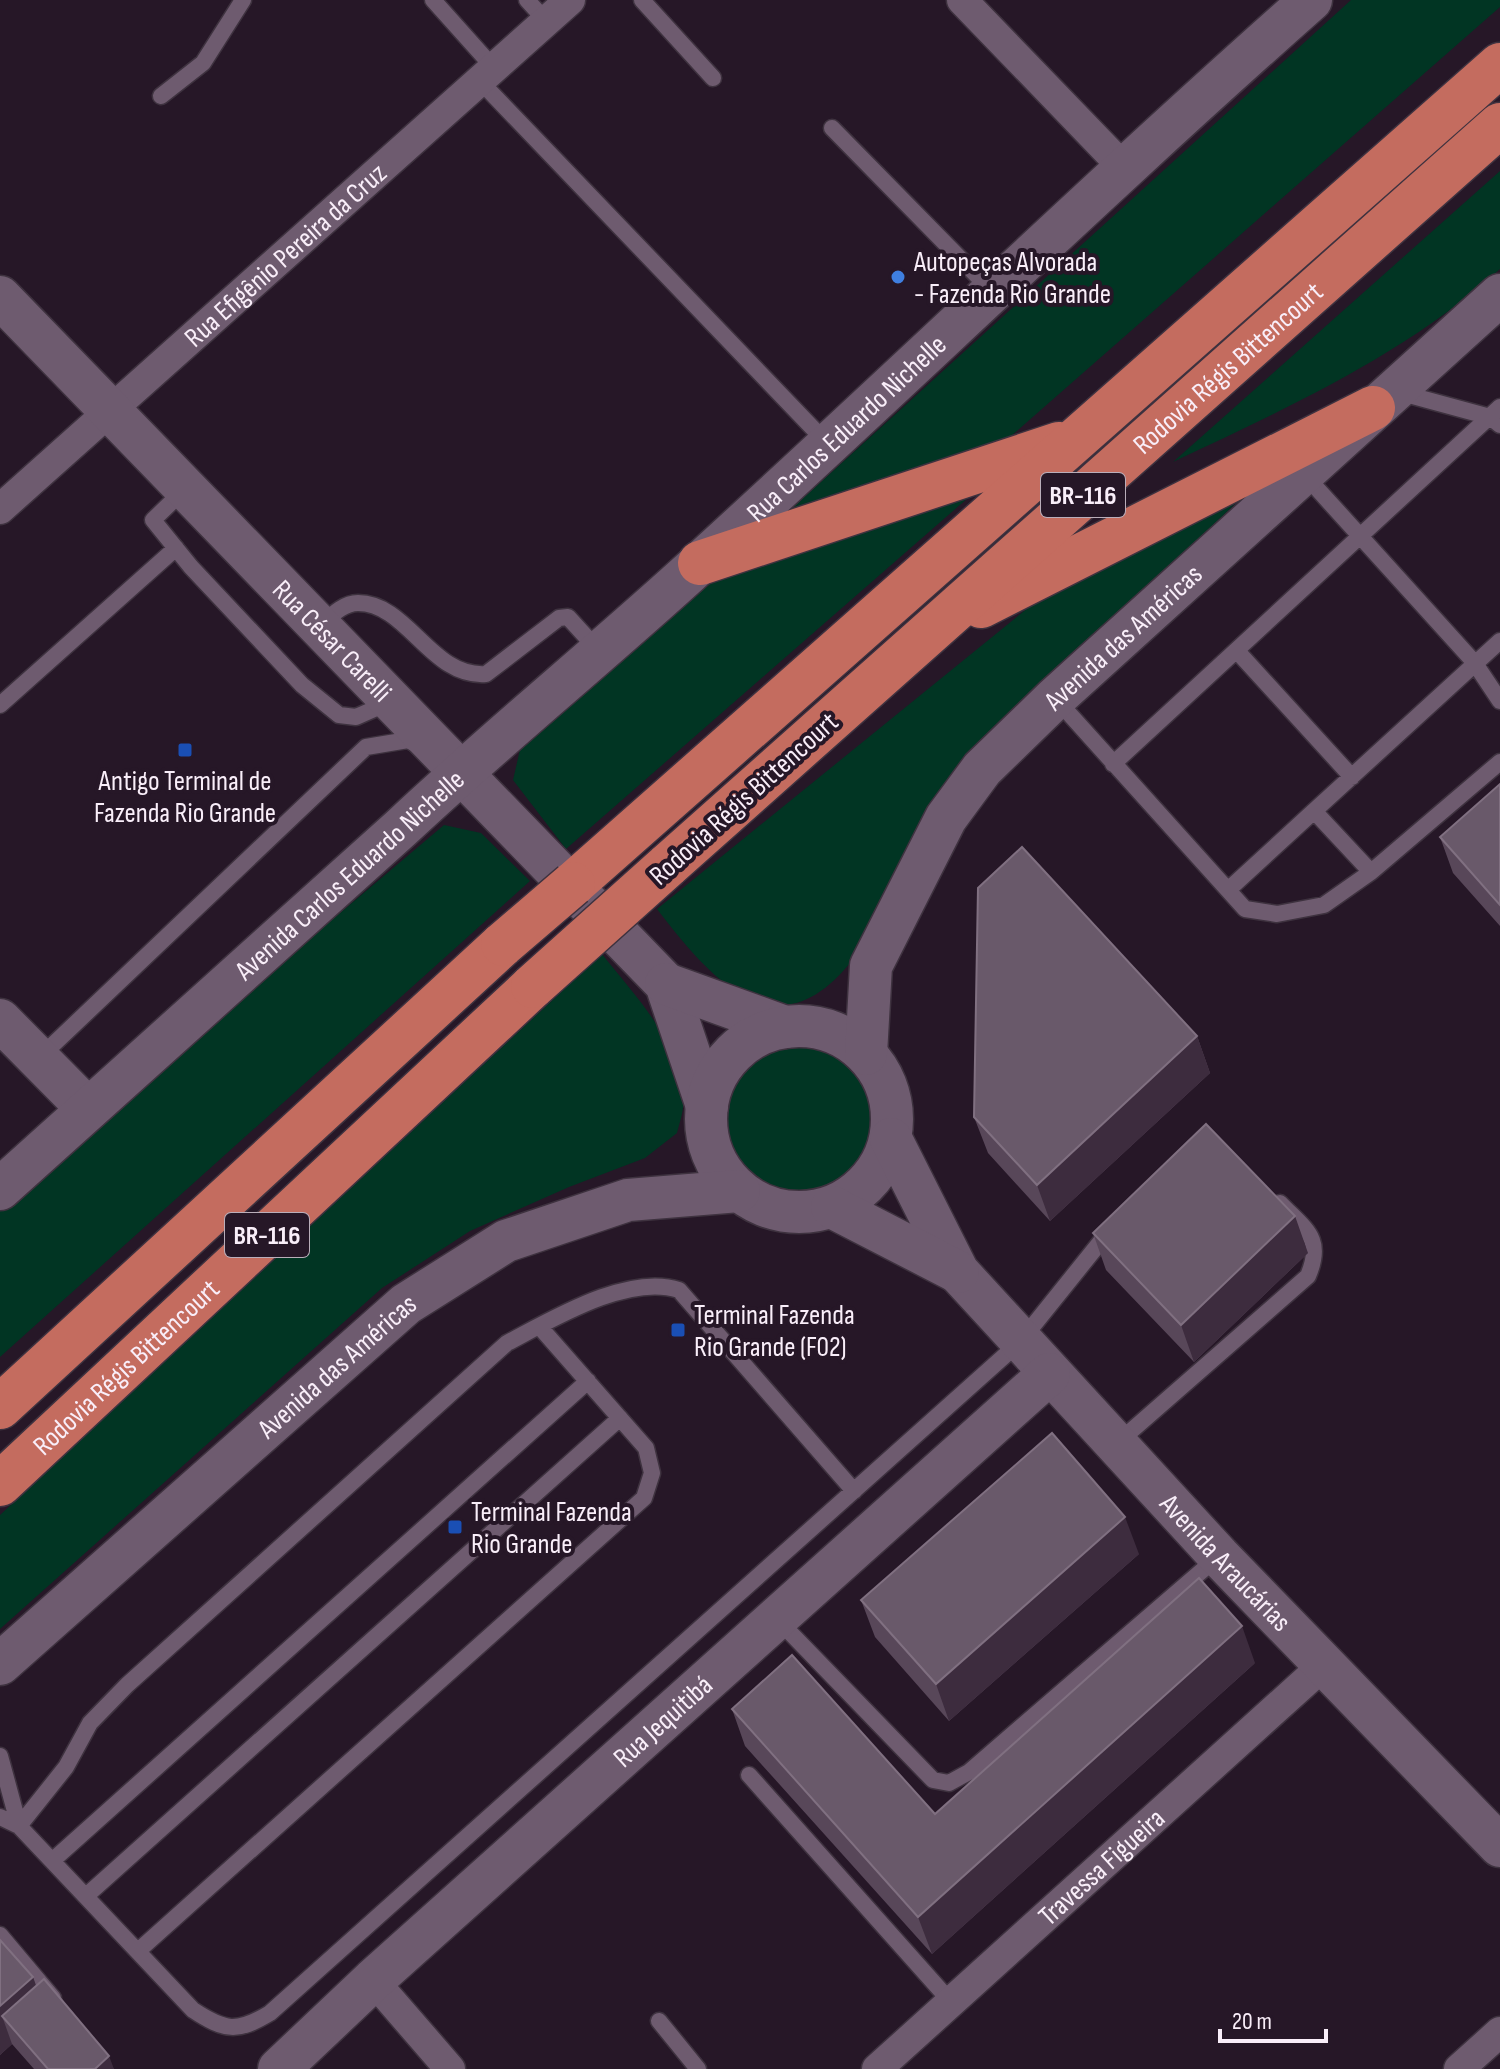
<svg xmlns="http://www.w3.org/2000/svg" width="1500" height="2069" viewBox="0 0 1500 2069" font-family="'Sofia Sans Condensed',sans-serif">
<style>
.green{fill:#013523}
.lines{fill:none;stroke-linecap:round;stroke-linejoin:round}
.lane-casing{stroke:#3e323f;stroke-width:19}
.street-casing{stroke:#3e323f;stroke-width:33}
.secondary-casing{stroke:#3e323f;stroke-width:45}
.highway-casing{stroke:#3e323f;stroke-width:47}
.lane{stroke:#6e5b6f;stroke-width:16}
.street{stroke:#6e5b6f;stroke-width:30}
.secondary{stroke:#6e5b6f;stroke-width:42}
.highway{stroke:#c46c5f;stroke-width:44}
.highway-bridge-casing{stroke:#3e323f;stroke-width:47;stroke-linecap:butt}
.highway-bridge{stroke:#c46c5f;stroke-width:44}
.wall{fill:#584759}
.shaded-wall{fill:#3d2c3e}
.building{fill:#69596a;stroke:#807081;stroke-width:2}
.shop-dot{fill:#3f7fe0;stroke:#261727;stroke-width:3}
.transit-dot{fill:#1a4fb4;stroke:#261727;stroke-width:3}
.labels{text-anchor:middle;stroke-width:8;stroke-linejoin:round;paint-order:stroke}
.shield{fill:#261727;stroke:#baaeba;stroke-width:2}
.shield-label{font-size:26px;font-weight:bold;fill:#f9eef9}
.street-label{font-size:28px;fill:#f9eef9;stroke:#261727}
.poi-label{font-size:28px;fill:#f9eef9;stroke:#261727;text-anchor:start}
</style>
<rect width="100%" height="100%" fill="#261727"/>
<!-- green -->
<path class="green" d="M1351,0H1500V7L985,459L779,520Z
M1500,171V269C1405,355 1287,408 1173,462Z
M1251,489L991,734L854,958C777,1058 711,979 657,909L1093,555Z
M969,497L566,849L513,780L522,741L693,585Z
M444,825L481,833L530,881L0,1357V1206L93,1122Z
M602,954C635,996 679,1040 683,1096C685,1108 680,1121 677,1133L645,1158L569,1187L470,1231L382,1288L0,1629V1515Z
M715 1119a84 84 0 1 1 168 0a84 84 0 1 1-168 0Z"/>
<g class="lines">
<!-- lane casing -->
<g class="lane-casing">
<path id="lane" d="M433,0L493,67
M527,0L546,21
M642,0L713,78
M479,80L827,443
M161,96L203,63L243,0
M832,128L991,290
M1398,392L1490,417L1500,425
M1303,473L1474,662L1500,701
M185,489L153,520L191,567L302,685L339,715L356,717L390,702
M321,625C331,616 343,603 358,603C408,603 431,678 486,674L559,618L568,617L599,651
M1237,651L1352,777
M1056,699L1245,909L1277,914L1324,905L1371,872L1500,762
M0,705L176,548
M1113,764L1500,407
M1371,872L1314,811L1500,641
M1228,890L1314,811
M39,1058L366,747L408,740L418,745
M1115,1445L1308,1276C1324,1238 1306,1230 1280,1203
M778,1620L933,1780L949,1783L969,1772L1219,1556
M0,1756L19,1826
M749,1775L951,2002
M0,1817L19,1826L193,2010C225,2031 237,2033 270,2013L1020,1342L1110,1230
M19,1826L66,1767L90,1723L127,1685L507,1343C551,1320 628,1273 679,1290L854,1491
M52,1861L588,1381
M86,1896L620,1418
M0,1935L53,1998
M138,1951L644,1498L652,1473L646,1448L539,1326
M659,2021L698,2069"/>
</g>
<!-- street casing -->
<g class="street-casing">
<g id="street">
<path d="M962,0L1123,167"/>
<path id="s1" d="M0,509L570,0"/>
<path d="M373,1980L450,2069"/>
<path id="s2" d="M877,2069L1326,1663"/>
<path d="M1459,2069L1500,2032"/>
</g>
</g>
<!-- secondary casing -->
<g class="secondary-casing">
<g id="secondary">
<path id="s3" d="M0,297L666,984L707,1106"/>
<path d="M666,984L785,1027"/>
<path d="M0,1020L88,1109"/>
<circle cx="799" cy="1119" r="93"/>
<path id="s4" d="M866,1054L871,966L946,818L982,769L1055,698L1500,295"/>
<path id="s5" d="M891,1139L958,1272L1219,1556L1500,1846"/>
<path id="s6" d="M0,1189L401,828C499,736 603,652 702,561C906,375 1104,183 1311,0"/>
<path d="M832,1207L958,1272"/>
<path id="s7" d="M0,1664L406,1304L506,1241L628,1200L739,1191"/>
<path id="s8" d="M279,2069L373,1980L1049,1374"/>
</g>
</g>
<!-- highway casing -->
<g class="highway-casing">
<g id="highway">
<path d="M700,563L1059,444"/>
<path d="M981,606L1373,408"/>
<path id="s9" d="M667,866L1500,125"/>
<path d="M573,884L1500,65"/>
<path d="M0,1407L503,944"/>
<path id="s10" d="M0,1484L533,986"/>
</g>
</g>
<!-- lane -->
<use href="#lane" class="lane"/>
<!-- street -->
<use href="#street" class="street"/>
<!-- secondary -->
<use href="#secondary" class="secondary"/>
<!-- highway -->
<use href="#highway" class="highway"/>
<!-- highway-bridge casing -->
<g class="highway-bridge-casing">
<path id="highway-bridge" d="M503,944L573,884
M533,986L667,866"/>
</g>
<!-- highway-bridge -->
<use href="#highway-bridge" class="highway-bridge"/>
</g>
<!-- wall -->
<path class="wall" d="M1500,784V926L1453,873L1440,837Z
M1197,1036L1210,1073L1050,1221L988,1153L974,1117Z
M1093,1233L1308,1253L1194,1362L1106,1270Z
M1139,1554L949,1721L875,1637L861,1600Z
M1255,1663L932,1954L745,1746L732,1709L935,1814Z
M0,1940L33,1977L36,1986L114,2069H34L12,2044L0,2055Z"/>
<!-- shaded-wall -->
<path class="shaded-wall" d="M1197,1036L1210,1073L1050,1221L1037,1185Z
M1295,1216L1308,1253L1194,1362L1181,1325Z
M1125,1517L1139,1554L949,1721L936,1684Z
M1242,1626L1255,1663L932,1954L918,1917Z
M33,1977L46,2014L2,2016L12,2044L0,2055V2006Z
M109,2056L114,2069H95Z"/>
<!-- building -->
<path class="building" d="M1500,784V905L1440,837Z
M1022,847L1197,1036L1037,1185L974,1117L978,888Z
M1206,1124L1295,1216L1181,1325L1093,1233Z
M1052,1433L1125,1517L936,1684L861,1600Z
M1199,1578L1242,1626L918,1917L732,1709L792,1655L935,1814Z
M0,1940L33,1977L0,2006Z
M44,1979L109,2056L95,2069H48L2,2016Z"/>
<!-- markers -->
<circle class="shop-dot" cx="898" cy="277" r="8"/>
<g class="transit-dot">
<rect x="177" y="742" width="16" height="16" rx="4"/>
<rect x="670" y="1322" width="16" height="16" rx="4"/>
<rect x="447" y="1519" width="16" height="16" rx="4"/>
</g>
<g class="labels">
<!-- shield labels -->
<g class="shield">
<rect x="1041" y="473" width="84" height="44" rx="6"/>
<rect x="225" y="1213" width="84" height="44" rx="6"/>
</g>
<g class="shield-label">
<text x="1083" y="504">BR-116</text>
<text x="267" y="1244">BR-116</text>
</g>
<!-- street labels -->
<g class="street-label">
<text dy="10" stroke="none"><textPath href="#s1" startOffset="382">Rua Efigênio Pereira da Cruz</textPath></text>
<text dy="10" stroke="none"><textPath href="#s9" startOffset="750">Rodovia Régis Bittencourt</textPath></text>
<text dy="10" stroke="none"><textPath href="#s6" startOffset="1138">Rua Carlos Eduardo Nichelle</textPath></text>
<text dy="10" stroke="none"><textPath href="#s4" startOffset="508">Avenida das Américas</textPath></text>
<text dy="10" stroke="none"><textPath href="#s3" startOffset="478">Rua César Carelli</textPath></text>
<text transform="translate(743 798) rotate(-42)" y="10">Rodovia Régis Bittencourt</text>
<text dy="10" stroke="none"><textPath href="#s6" startOffset="470">Avenida Carlos Eduardo Nichelle</textPath></text>
<text dy="10" stroke="none"><textPath href="#s10" startOffset="172">Rodovia Régis Bittencourt</textPath></text>
<text dy="10" stroke="none"><textPath href="#s7" startOffset="450">Avenida das Américas</textPath></text>
<text dy="10" stroke="none"><textPath href="#s5" startOffset="544">Avenida Araucárias</textPath></text>
<text dy="10" stroke="none"><textPath href="#s8" startOffset="518">Rua Jequitibá</textPath></text>
<text dy="10" stroke="none"><textPath href="#s2" startOffset="302">Travessa Figueira</textPath></text>
</g>
<!-- poi labels -->
<g class="poi-label">
<text x="914" y="271">Autopeças Alvorada<tspan x="914" dy="32">- Fazenda Rio Grande</tspan></text>
<text x="185" y="790" text-anchor="middle">Antigo Terminal de<tspan x="185" dy="32">Fazenda Rio Grande</tspan></text>
<text x="694" y="1324">Terminal Fazenda<tspan x="694" dy="32">Rio Grande (F02)</tspan></text>
<text x="471" y="1521">Terminal Fazenda<tspan x="471" dy="32">Rio Grande</tspan></text>
</g>
</g>
<!-- scale -->
<path d="M1220 2029v12h106v-12" fill="none" stroke="#f9eef9" stroke-width="4"/>
<text x="1232" y="2029" font-size="24" fill="#f9eef9" stroke="#261727" stroke-width="6" paint-order="stroke">20 m</text>
</svg>
